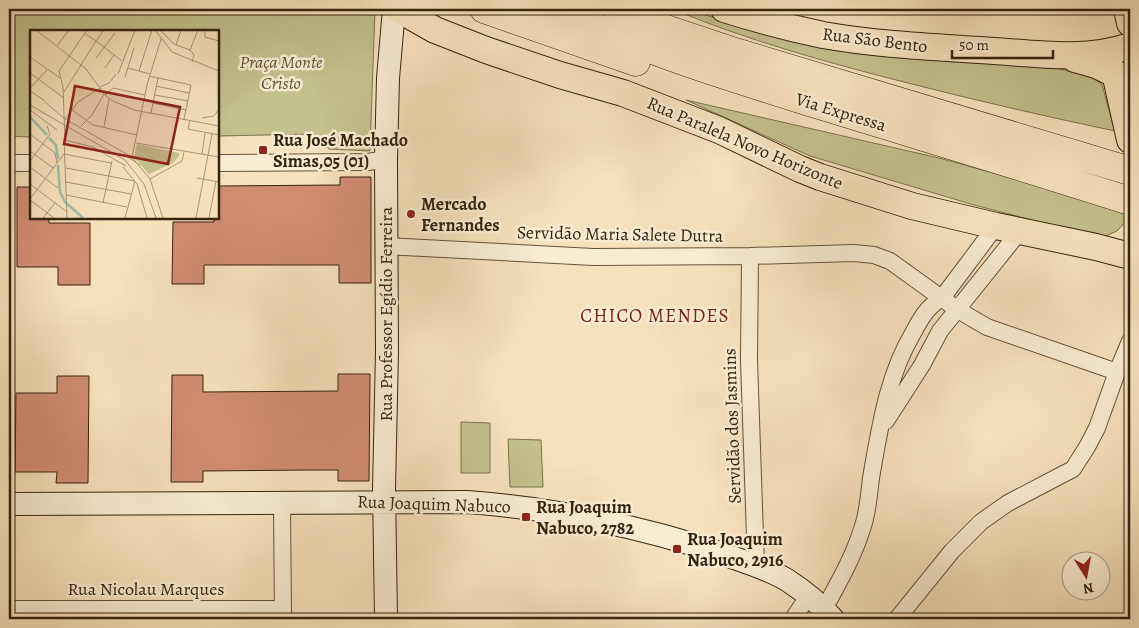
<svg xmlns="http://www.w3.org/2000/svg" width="1139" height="628" viewBox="0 0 1139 628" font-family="Alegreya,serif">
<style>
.green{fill:#c3c18c;stroke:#7c724e}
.building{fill:#d08c73;stroke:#36230f}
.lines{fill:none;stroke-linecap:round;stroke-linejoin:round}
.street-casing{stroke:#66523a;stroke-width:18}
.secondary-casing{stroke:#36230f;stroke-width:24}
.primary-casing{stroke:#36230f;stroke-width:28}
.highway-casing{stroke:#36230f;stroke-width:29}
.street{stroke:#f9ecd3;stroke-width:16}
.secondary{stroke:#f9ecd3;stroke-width:22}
.primary{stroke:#f6e1bc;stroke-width:26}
.highway{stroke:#f6e1bc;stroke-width:28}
.poi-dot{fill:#8f2418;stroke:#f9ecd3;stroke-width:2}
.labels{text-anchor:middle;stroke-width:5;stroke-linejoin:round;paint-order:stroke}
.street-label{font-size:18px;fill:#36230f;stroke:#f9ecd3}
.park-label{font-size:18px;font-style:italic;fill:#605234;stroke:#f9ecd3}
.poi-label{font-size:18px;font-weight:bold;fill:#36230f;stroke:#f9ecd3;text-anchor:start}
.neighbourhood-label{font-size:19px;letter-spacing:1px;fill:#7a1f14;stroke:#f9ecd3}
.inset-river{fill:none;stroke:#9dbeac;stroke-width:2.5}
.inset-road{fill:none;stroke:#a99577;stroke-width:1}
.view{fill:#8f2418;fill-opacity:0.15;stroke:#8f2418;stroke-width:2.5}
.inset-edge{fill:none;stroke:#36230f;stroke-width:2.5}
</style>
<rect width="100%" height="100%" fill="#f6e1bc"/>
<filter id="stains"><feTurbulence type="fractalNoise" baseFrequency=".004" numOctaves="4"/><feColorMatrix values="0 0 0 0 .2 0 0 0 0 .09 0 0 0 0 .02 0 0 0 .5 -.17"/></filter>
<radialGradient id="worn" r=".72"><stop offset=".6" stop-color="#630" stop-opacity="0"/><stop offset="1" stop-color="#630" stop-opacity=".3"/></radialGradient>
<!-- green -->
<path class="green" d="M9,9H375L370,151L329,149L314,134L218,136V31H31V139L28,137L9,136Z
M672,9H689L699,13L772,35L1034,63L1081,74L1093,77L1102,85L1115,131C1044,116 974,100 904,82C825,62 747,40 672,9Z
M686,100L939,158L1130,211V217L1117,231L1101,238L974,205L810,156Z
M461,422L490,423V473H461Z
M508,439L541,440L543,487H510Z"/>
<!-- building -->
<path class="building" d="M340,177H371V283H339V265H204V284H172L173,222H214V218H218V186L340,185Z
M17,187H31V218H49V223H90V285H58V267H17Z
M338,374H370L369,481H338V470H310L203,471V482H171L172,375H203V392L338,391Z
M57,376H89L88,483H56L57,472H15L16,393H57Z"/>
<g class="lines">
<!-- street casing -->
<g class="street-casing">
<path id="street" d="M9,163H31
M218,163L368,162L386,159
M385,246L593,257L750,256L854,253L874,255L890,261L958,310L987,327L1117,372
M750,256L749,360L756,566
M886,421L922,365L940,331L1020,231
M282,502L283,619
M9,609H283
M824,609C839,582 854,556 863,526C868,511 869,494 871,478C880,427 887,377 913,333C921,318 927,307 942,298L996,226
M793,619L809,595
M897,619L952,551L981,522L1008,503L1073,469L1087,447L1097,428L1117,372L1130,341"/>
</g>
<!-- secondary casing -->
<g class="secondary-casing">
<path id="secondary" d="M9,504L467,502C552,508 643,527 723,554C745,562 767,568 787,580C804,591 819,603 833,619
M386,619L384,489L387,351L386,159L388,78L394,9"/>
</g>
<!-- primary casing -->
<g class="primary-casing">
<path id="primary" d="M398,9L435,30L486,50L560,75L623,93L719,130L800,169L820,177L912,206L996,226L1096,247L1130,256
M724,9C756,19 790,28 823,35C879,45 937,47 994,51C1039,54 1086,61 1130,46
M1127,9L1130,23
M1075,59L1096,65L1130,81
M1115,73L1130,140"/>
</g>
<!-- highway casing -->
<g class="highway-casing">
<path id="highway" d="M484,9L636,62
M556,9C640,50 730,77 819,105C923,137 1027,168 1130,201
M617,9L669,30L735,52L1130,171"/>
</g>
<!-- street -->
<use href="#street" class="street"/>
<!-- secondary -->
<use href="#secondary" class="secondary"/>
<!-- primary -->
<use href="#primary" class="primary"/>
<!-- highway -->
<use href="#highway" class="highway"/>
</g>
<!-- markers -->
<g class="poi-dot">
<rect x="258" y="145" width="10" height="10" rx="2.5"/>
<circle cx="411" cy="214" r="5"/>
<rect x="521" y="512" width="10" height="10" rx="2.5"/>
<rect x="672" y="544" width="10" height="10" rx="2.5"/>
</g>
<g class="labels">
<!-- street labels -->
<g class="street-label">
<text transform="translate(875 40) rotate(7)" y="6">Rua São Bento</text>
<text transform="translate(841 112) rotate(17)" y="6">Via Expressa</text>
<text transform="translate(745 143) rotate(23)" y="6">Rua Paralela Novo Horizonte</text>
<text transform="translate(620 234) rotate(1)" y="6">Servidão Maria Salete Dutra</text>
<text transform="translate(386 314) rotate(-90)" y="6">Rua Professor Egídio Ferreira</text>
<text transform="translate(732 426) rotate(-92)" y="6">Servidão dos Jasmins</text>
<text transform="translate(434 504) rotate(2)" y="6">Rua Joaquim Nabuco</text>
<text x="146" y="595">Rua Nicolau Marques</text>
</g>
<!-- park labels -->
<g class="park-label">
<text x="281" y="68">Praça Monte<tspan x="281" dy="21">Cristo</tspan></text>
</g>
<!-- poi labels -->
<g class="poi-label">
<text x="273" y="146">Rua José Machado<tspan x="273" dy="21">Simas,05 (01)</tspan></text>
<text x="421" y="210">Mercado<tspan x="421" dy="21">Fernandes</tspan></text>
<text x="536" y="513">Rua Joaquim<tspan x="536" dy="21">Nabuco, 2782</tspan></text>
<text x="687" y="545">Rua Joaquim<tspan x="687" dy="21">Nabuco, 2916</tspan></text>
</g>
<!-- neighbourhood labels -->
<g class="neighbourhood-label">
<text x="655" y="322">CHICO MENDES</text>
</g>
</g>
<!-- overview -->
<g transform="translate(30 30)">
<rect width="189" height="189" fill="#f6e1bc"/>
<path d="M107,114L149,123V126L143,133L119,144L104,127Z" fill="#c3c18c"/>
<path class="inset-river" d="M0,87L17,105M19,108L26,115L28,129M28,135L30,162L35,172L53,188"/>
<path class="inset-road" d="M6,0L56,39L75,65L83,71L104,80L189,96M125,0L142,22L189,41M130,0L144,14L160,20L164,25L162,32M175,0V7L189,11M54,3L66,11L74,0M146,15L151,0M27,16L39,0M160,20L168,0M0,27L30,48M66,28L85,3M75,38L84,25M98,38L120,44M109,41L122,0M0,43L34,68M88,44L105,0M119,46L161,55L154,89M95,47L104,18M126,56L159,63M70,57L79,53L86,44M0,58L17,40M0,61L15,71M34,62L66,11L92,31M75,65L83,58L115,65M125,65L158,71M15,72L35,89L102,127L120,149L133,188M123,73L156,80M0,75L95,130L114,154L126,188M0,80L27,100M42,80L63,95L107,105M121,83L128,48M172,88L184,86L189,79M35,89L48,72L70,58M160,90L158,99L189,105M51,96L62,85L74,64M74,97L79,69M0,104L25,123L27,133M34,108L37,188M35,110L63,117L82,128M35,111L33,57L29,41L57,0M106,113L189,127M0,121L23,138M172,124L175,103M96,126L110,135M102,127L117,55L131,9M82,128L96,136M0,131L20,104L17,96M0,137L28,158M93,137L107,154L117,188M36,138L105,151M167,148L189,152M120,149L152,131L154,122M36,152L101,164M0,154L37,182M36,165L97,177M0,169L34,124L81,133M0,170L24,188M73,173L82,131M13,188L25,173M95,188L105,151M166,188L182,104M179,188L186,151"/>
<path class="view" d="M45,56L150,77L138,134L34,114Z"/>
<rect width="189" height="189" class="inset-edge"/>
</g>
<!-- margin -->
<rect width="1139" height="628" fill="none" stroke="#f6e1bc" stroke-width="30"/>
<rect x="10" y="10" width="1119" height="608" fill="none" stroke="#36230f" stroke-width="2.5"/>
<rect x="15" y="15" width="1109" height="598" fill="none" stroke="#36230f"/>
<!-- north arrow -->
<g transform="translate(1086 576) rotate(169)"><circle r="24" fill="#f9ecd3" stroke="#ab9c85"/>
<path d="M0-4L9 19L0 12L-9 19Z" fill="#8f2418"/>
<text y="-8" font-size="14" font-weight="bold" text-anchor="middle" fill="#36230f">N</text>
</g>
<!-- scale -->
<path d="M952 50v8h101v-8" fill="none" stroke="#36230f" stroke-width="2.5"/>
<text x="959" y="50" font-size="15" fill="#36230f" stroke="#f9ecd3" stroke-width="4" paint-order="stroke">50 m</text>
<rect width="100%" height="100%" filter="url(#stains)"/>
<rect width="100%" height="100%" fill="url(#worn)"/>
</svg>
